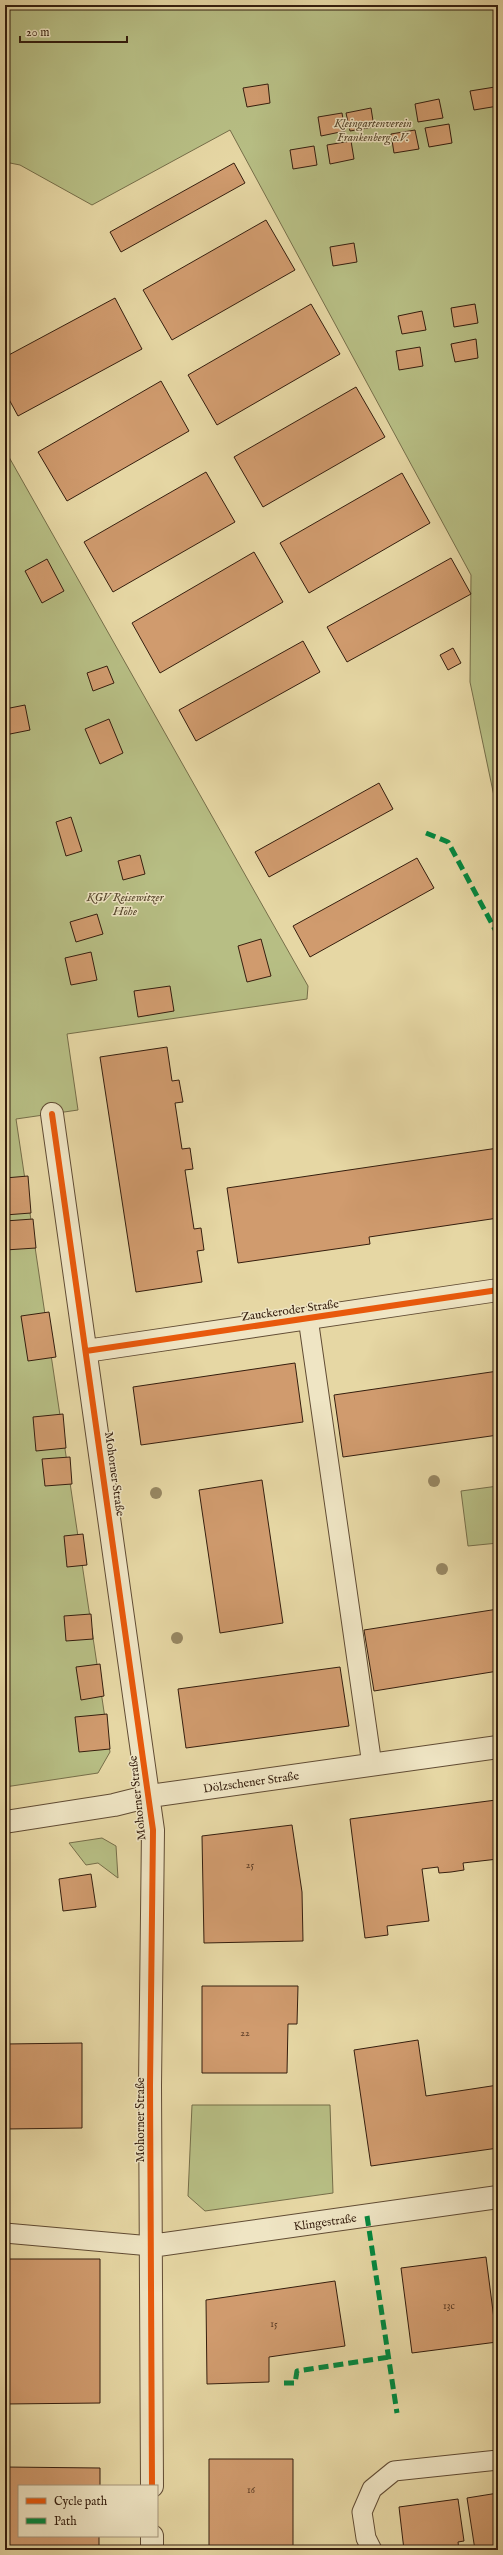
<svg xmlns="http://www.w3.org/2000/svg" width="503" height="2555" viewBox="0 0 503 2555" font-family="'IM FELL English',serif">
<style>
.green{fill:#b7be84;stroke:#766e49}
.building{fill:#d09b6e;stroke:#351e0e}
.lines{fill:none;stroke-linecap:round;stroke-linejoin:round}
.service-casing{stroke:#614c34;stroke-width:21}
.minor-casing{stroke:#614c34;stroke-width:24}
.service{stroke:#efe5c4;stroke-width:19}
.minor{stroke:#efe5c4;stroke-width:22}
.quiet{stroke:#00873e;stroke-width:5;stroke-dasharray:10 5;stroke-linecap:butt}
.cycleway-casing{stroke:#efe5c4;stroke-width:8}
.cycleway{stroke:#e8590c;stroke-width:6}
.tree{fill:#978762}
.labels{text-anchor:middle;stroke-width:3;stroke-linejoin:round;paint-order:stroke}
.number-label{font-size:10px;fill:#5c3d26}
.park-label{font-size:12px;font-style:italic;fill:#56462c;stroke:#efe5c4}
.street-label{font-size:12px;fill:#351e0e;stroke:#efe5c4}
</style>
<rect width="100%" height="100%" fill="#e6d7a4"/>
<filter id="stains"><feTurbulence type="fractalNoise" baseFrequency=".005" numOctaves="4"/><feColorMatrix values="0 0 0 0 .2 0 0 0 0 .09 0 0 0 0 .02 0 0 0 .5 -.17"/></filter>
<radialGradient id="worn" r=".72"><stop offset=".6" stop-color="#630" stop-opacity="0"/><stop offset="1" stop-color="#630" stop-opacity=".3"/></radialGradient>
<!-- green -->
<path class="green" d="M5,5H498V815L470,682L471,575L230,130L92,205L20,165L5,162Z
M5,450L308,986L307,999L67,1034L78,1110L16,1119L110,1752L98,1773L5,1787Z
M498,1486V1543L468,1546L461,1491Z
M102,1838L116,1846L118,1878L98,1863L86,1865L69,1843Z
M192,2105H330L333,2193L205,2211L188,2196Z"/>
<!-- building -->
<path class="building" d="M268,84L270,103L247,107L243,88Z
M495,87L498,106L474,110L470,91Z
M439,99L443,118L418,122L415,104Z
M371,108L374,127L350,131L346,113Z
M342,113L345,131L321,136L318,117Z
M449,124L452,143L429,147L425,128Z
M415,130L419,149L394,153L391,134Z
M351,141L354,159L330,164L327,145Z
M314,146L317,165L293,169L290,150Z
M234,163L245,183L121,252L110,232Z
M266,220L295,270L172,340L143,290Z
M354,243L357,262L333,266L330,247Z
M115,298L142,349L18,416L5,392V357Z
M311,304L340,354L217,425L188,375Z
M475,304L478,323L454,327L451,308Z
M422,311L426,330L402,334L398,316Z
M476,339L478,358L455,362L451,344Z
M420,347L423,366L399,370L396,351Z
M161,381L189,431L67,501L38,452Z
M356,387L385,437L263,507L234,457Z
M206,472L235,522L113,592L84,542Z
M402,473L430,523L309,593L280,543Z
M254,552L283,602L160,673L132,623Z
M451,558L471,594L347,662L327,627Z
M47,559L64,591L42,603L25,571Z
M303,641L320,672L196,741L179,710Z
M453,648L461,663L448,670L440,655Z
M107,666L114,683L93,691L87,673Z
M25,705L30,730L5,735V709Z
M109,719L123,753L100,764L85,729Z
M379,783L393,809L269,877L255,852Z
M71,817L82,851L66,856L56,822Z
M140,855L145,874L123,880L118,861Z
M417,858L434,888L310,957L293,926Z
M97,914L103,934L76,942L70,922Z
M261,939L271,976L247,982L238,946Z
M91,952L97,980L71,985L65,958Z
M170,986L174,1011L138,1017L134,991Z
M167,1047L172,1081L179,1080L183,1102L175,1103L182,1149L190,1148L193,1169L185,1170L194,1229L201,1228L204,1250L197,1251L202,1282L136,1292L100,1057Z
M498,1148V1218L369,1237L370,1244L238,1263L227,1188Z
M28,1176L31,1213L5,1215V1178Z
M33,1219L36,1248L5,1250V1221Z
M49,1312L56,1357L28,1361L21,1316Z
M295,1363L303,1422L141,1445L133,1387Z
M498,1371V1435L343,1457L334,1395Z
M63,1414L66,1448L36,1451L33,1417Z
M70,1457L72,1484L45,1486L42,1459Z
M262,1480L283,1623L220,1633L199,1490Z
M83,1534L87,1565L67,1567L64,1536Z
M498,1609V1671L374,1691L364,1630Z
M91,1614L93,1639L66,1641L64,1616Z
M100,1664L104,1696L81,1700L76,1667Z
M340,1667L349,1726L186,1748L178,1689Z
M107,1714L110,1749L79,1752L75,1717Z
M496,1800L498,1859L463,1863L464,1870L451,1872L439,1873L438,1867L422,1869L429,1921L387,1926L388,1935L365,1938L350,1819Z
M292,1825L302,1892L303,1941L204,1943L202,1836Z
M91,1874L96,1907L63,1911L59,1879Z
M202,1986H298L297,2024H288L287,2073H202Z
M418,2040L426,2096L498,2085V2148L371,2166L354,2050Z
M82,2043V2128L5,2129V2044Z
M486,2257L497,2342L412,2353L401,2268Z
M5,2259H100V2403L5,2404Z
M335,2281L345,2346L269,2357V2382L207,2384L206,2300Z
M209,2459H293V2550H209Z
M5,2467L100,2468V2486H19V2536H99V2550H5Z
M498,2493V2550H475L467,2498Z
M458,2499L464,2541L458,2542L459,2550H404L399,2507Z"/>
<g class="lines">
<!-- service casing -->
<g class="service-casing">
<path id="service" d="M308,1318L372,1765
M5,2233L151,2246
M372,2550L366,2538L362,2512L372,2489L394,2471L498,2460"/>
</g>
<!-- minor casing -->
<g class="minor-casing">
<path id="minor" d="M52,1114L153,1830L150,2085L152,2486
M86,1351L498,1290
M5,1822L114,1805L150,1796L498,1747
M151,2246L498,2197
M152,2536V2550"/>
</g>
<!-- service -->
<use href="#service" class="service"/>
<!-- minor -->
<use href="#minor" class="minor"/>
<!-- quiet -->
<path class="quiet" d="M426,833L448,842L498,935
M367,2216L397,2413
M284,2383H295L297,2371L389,2357"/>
<!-- cycleway casing -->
<g class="cycleway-casing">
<path id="cycleway" d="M52,1114L153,1830L150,2085L152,2486
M86,1351L498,1290"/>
</g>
<!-- cycleway -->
<use href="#cycleway" class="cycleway"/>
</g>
<!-- trees -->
<g class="tree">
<circle cx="434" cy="1481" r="6"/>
<circle cx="156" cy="1493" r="6"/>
<circle cx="442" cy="1569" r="6"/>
<circle cx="177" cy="1638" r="6"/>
</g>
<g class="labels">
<!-- number labels -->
<g class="number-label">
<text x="250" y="1868">25</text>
<text x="245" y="2036">22</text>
<text x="449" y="2309">13c</text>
<text x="274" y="2327">15</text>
<text x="251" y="2493">16</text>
</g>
<!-- park labels -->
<g class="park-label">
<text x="373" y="127">Kleingartenverein<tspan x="373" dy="14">Frankenberg e.V.</tspan></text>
<text x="125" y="901">KGV Reisewitzer<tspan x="125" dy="14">Höhe</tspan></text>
</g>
<!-- street labels -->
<g class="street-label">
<text transform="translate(290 1310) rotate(-8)" y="4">Zauckeroder Straße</text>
<text transform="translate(115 1474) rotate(82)" y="4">Mohorner Straße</text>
<text transform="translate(251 1782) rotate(-8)" y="4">Dölzschener Straße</text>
<text transform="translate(137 1798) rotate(-96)" y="4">Mohorner Straße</text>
<text transform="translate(140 2120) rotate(-90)" y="4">Mohorner Straße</text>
<text transform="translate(325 2222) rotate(-8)" y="4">Klingestraße</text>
</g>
</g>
<!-- margin -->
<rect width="503" height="2555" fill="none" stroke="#e6d7a4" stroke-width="20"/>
<rect x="6" y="6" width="491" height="2543" fill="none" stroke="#351e0e" stroke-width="2"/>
<rect x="10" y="10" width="483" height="2535" fill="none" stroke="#351e0e"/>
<!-- legend -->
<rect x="18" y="2485" width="140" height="52" fill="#efe5c4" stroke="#a5957b"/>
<rect x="26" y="2498" width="20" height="6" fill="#e8590c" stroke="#a5957b"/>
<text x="54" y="2505" font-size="12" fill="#351e0e">Cycle path</text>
<rect x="26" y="2518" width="20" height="6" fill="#00873e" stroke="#a5957b"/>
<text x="54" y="2525" font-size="12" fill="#351e0e">Path</text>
<!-- scale -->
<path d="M20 36v6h107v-6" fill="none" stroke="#351e0e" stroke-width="2"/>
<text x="26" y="36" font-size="12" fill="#351e0e" stroke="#efe5c4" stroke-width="3" paint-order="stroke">20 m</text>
<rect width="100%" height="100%" filter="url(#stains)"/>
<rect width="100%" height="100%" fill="url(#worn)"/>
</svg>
